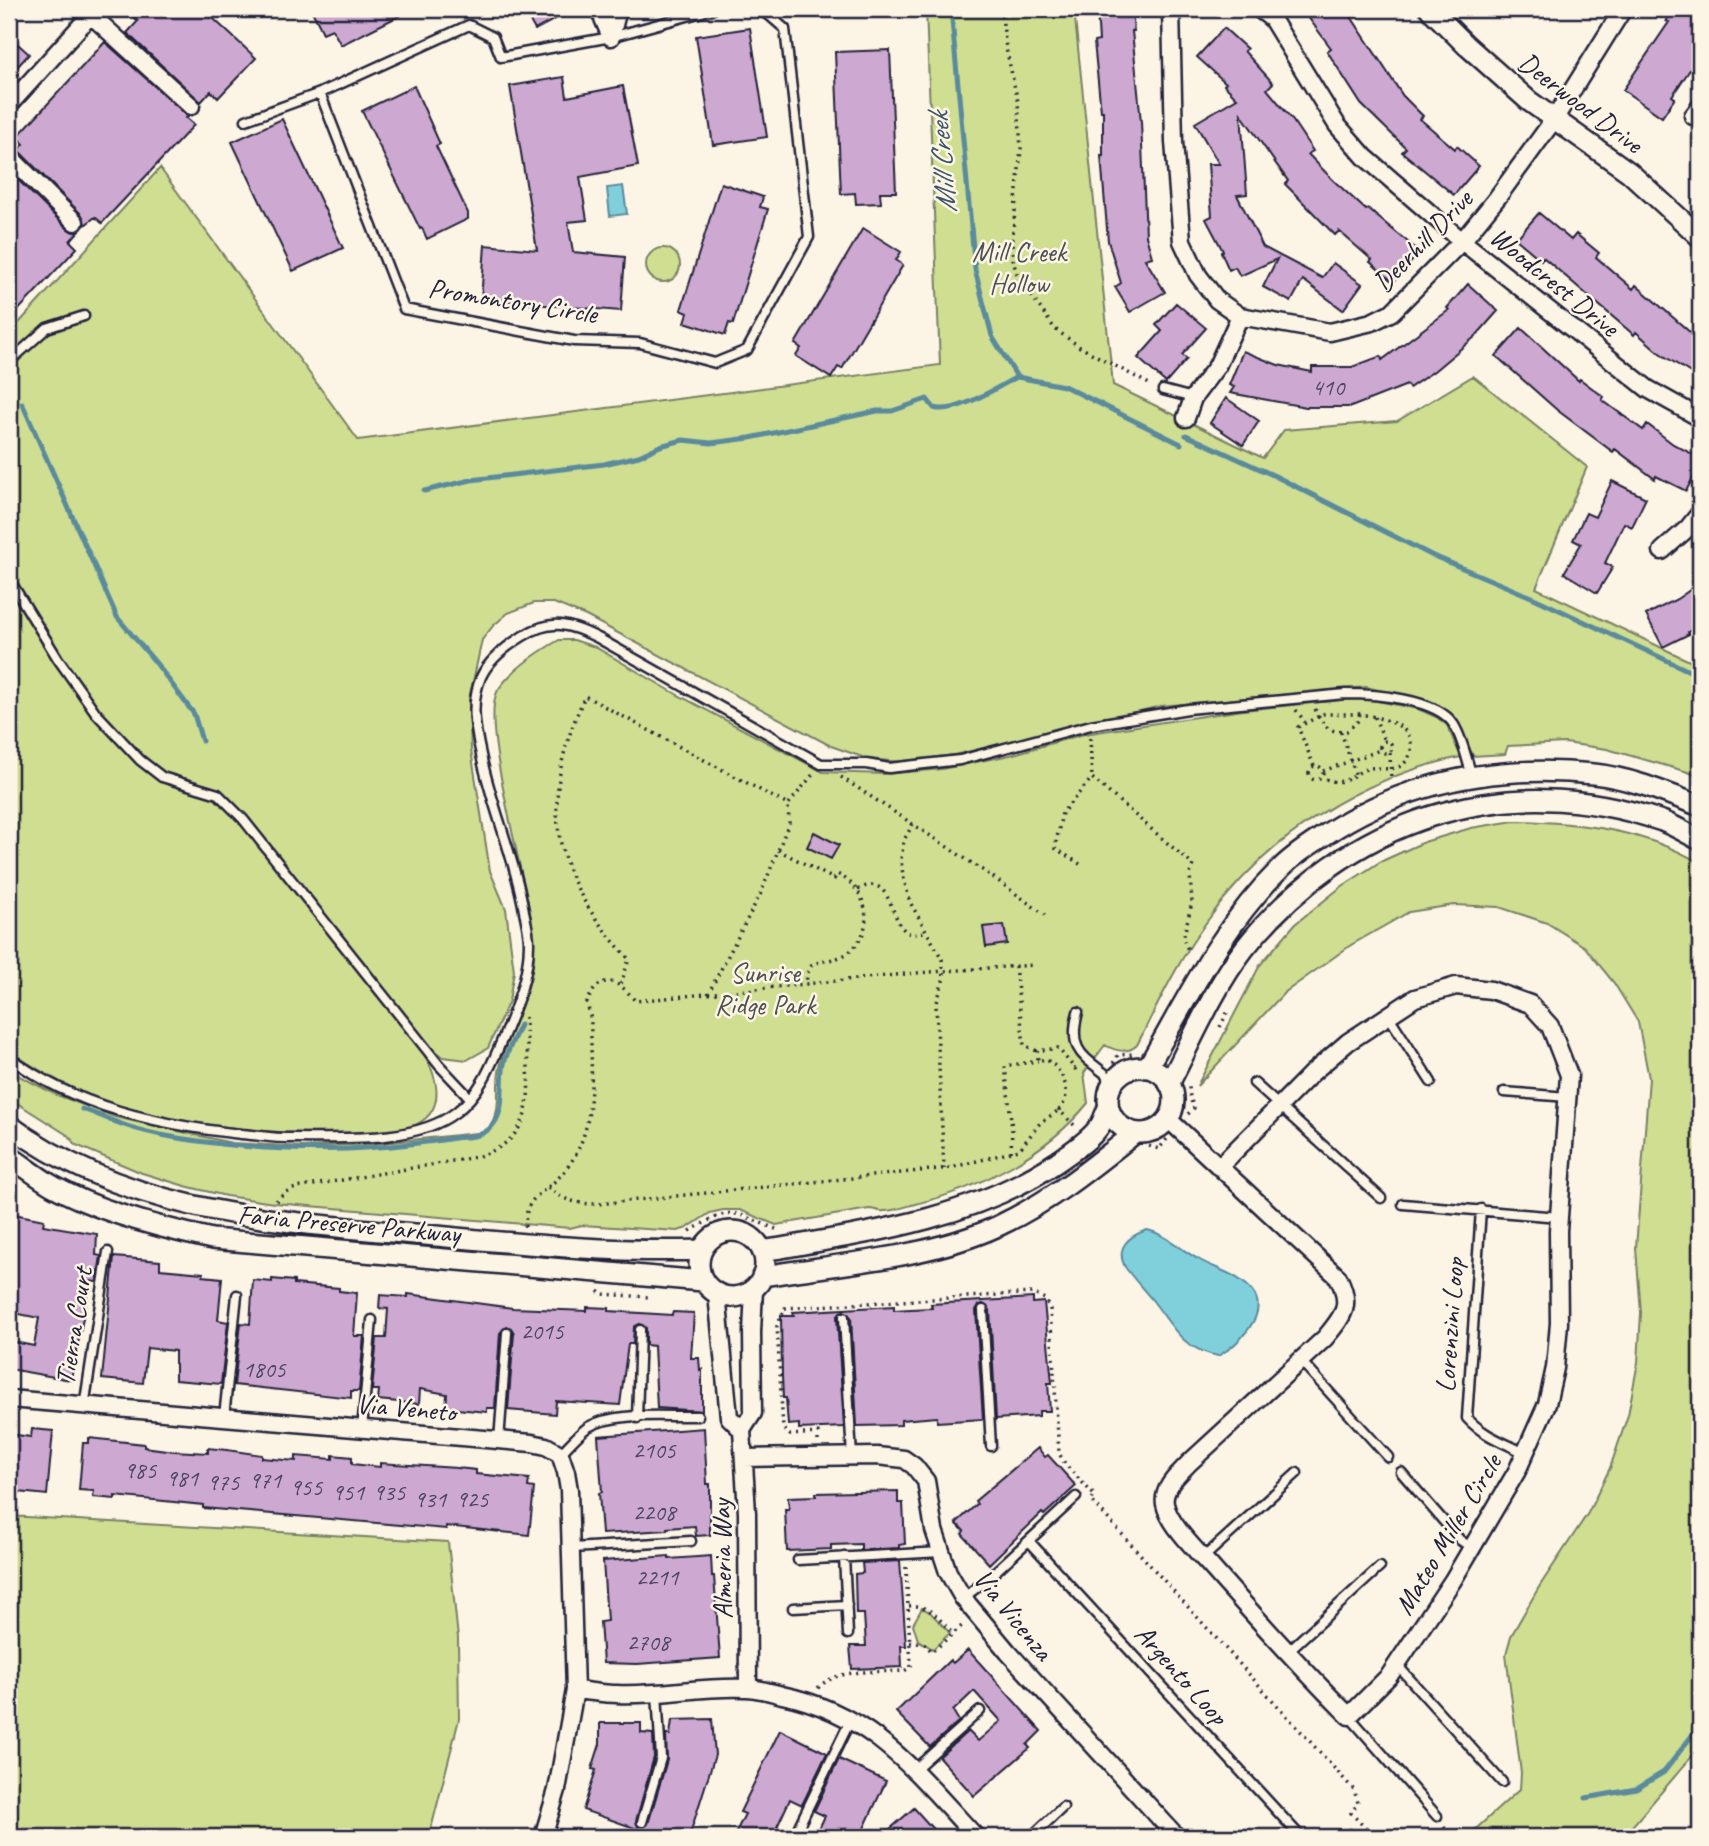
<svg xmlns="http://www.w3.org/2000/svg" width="1709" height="1846" viewBox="0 0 1709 1846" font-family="Caveat,sans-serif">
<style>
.green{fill:#cfde91;stroke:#788066;stroke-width:2}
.water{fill:#80d0dc;stroke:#5a8a9c;stroke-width:2}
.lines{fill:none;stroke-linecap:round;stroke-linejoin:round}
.stream{stroke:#5a8a9c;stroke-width:5}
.building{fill:#cda8d1;stroke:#22223b;stroke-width:2}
.service-casing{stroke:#22223b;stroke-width:13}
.minor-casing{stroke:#22223b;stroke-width:21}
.tertiary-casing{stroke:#22223b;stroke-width:24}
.path{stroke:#22223b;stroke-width:3.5;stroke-dasharray:2 5;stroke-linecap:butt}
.service{stroke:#fcf5e5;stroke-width:8}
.minor{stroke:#fcf5e5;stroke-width:16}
.tertiary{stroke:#fcf5e5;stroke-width:19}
.labels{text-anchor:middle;stroke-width:5;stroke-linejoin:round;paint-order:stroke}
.number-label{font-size:24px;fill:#4d4460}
.street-label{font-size:28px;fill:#22223b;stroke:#fcf5e5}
.park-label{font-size:28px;fill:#4d5150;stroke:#fcf5e5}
.water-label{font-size:30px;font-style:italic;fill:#3e566b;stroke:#fcf5e5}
</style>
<rect width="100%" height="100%" fill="#fcf5e5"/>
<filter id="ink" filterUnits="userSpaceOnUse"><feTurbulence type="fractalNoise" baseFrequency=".0143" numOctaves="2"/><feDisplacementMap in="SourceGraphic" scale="14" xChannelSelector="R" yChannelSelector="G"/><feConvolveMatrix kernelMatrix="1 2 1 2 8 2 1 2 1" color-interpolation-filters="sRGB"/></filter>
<g filter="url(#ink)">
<!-- green -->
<path class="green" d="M926,9H1074L1113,385L1263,458L1284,430L1397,421L1473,376L1587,467L1536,588L1700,666V777L1688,772L1607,749L1565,743L1508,746L1505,754L1473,756L1457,721L1435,703L1366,687L1161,706L954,755L902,762L868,759L831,746L586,616L554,603H534L508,613L493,626L482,640L469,700L471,750L490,871L506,909L514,971L509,1001L488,1048L467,1060L443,1057L430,1048L423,1053C436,1073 447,1107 419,1123C407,1131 387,1131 372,1132C288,1137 200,1128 118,1106C78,1094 44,1074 9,1051V334L160,168L358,440L940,365Z
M646 265a17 17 0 1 1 34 0a17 17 0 1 1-34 0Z
M559,640H574L595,647L678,695L823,772L885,774L942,769L1010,755L1084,734L1243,710L1362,698L1418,709L1436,717L1447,725L1461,757C1361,777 1267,837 1208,920C1179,959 1159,1002 1137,1045C1128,1054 1115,1051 1105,1045L1084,1073L1088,1103C1047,1154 978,1189 916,1204C906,1206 895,1211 884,1211C879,1212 875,1209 869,1209L776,1225L740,1210H723L710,1213L687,1228L678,1231L582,1225L570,1228L274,1203L226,1196L185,1186L142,1173L76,1145L69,1136L9,1098V1068L21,1077L57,1095L115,1117L232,1143L302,1147L373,1144L486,1132C505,1109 494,1093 500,1067C508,1027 534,992 534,951C534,897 477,725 498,690C512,669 538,652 559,640Z
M1514,821C1579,822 1644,830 1700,863V1747L1623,1837H1467L1520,1789L1521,1773L1506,1654L1511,1636L1539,1587L1588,1513L1610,1468L1628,1415L1638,1362L1641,1313L1636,1248L1649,1078L1638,1022L1614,983L1585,947L1547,923L1499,907L1454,905L1409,912L1351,945L1284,993L1197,1086L1260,965L1295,924L1341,887L1380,862L1424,842L1471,828Z
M9,1516L448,1542L458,1638L459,1719L429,1837H9Z
M922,1608L930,1612L950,1633L933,1649L918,1640L913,1624Z"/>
<!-- water -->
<path class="water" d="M623,186L627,214L610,216L607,188Z
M1147,1230C1166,1234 1181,1250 1198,1259C1215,1269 1241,1275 1253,1292C1270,1315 1236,1346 1218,1356C1181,1348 1174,1328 1153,1301C1143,1289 1133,1278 1125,1267C1115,1247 1129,1236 1147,1230Z"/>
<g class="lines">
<!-- stream -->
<path class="stream" d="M951,9L975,270L992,336L1017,377L1064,386L1181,444
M22,403L117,617L156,663L194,714L202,741
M1186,435L1275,476L1433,556
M424,491L471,480L604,464L639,456L660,446L683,440L711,443L750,438L877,411H892L927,399L934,408C956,415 997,387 1017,377
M1436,557L1536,599L1700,676
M82,1109C97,1114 112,1121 127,1126C156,1136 190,1140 221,1144C304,1153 366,1151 449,1139C462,1136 478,1139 489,1129C508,1112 499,1087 504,1064C507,1051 514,1038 520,1025
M9,1753L17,1726
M1586,1798L1636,1789L1664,1772L1700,1725"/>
</g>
<!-- building -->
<path class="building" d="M125,9H203L256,58L218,98L211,91L201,102L127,33L138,21Z
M311,9H413L341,45L332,29L323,33Z
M523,9H574L535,30Z
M1097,9H1132L1134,31H1132L1141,122L1146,236L1152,257L1145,259L1165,292L1130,312L1115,287L1121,283L1108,241L1101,156H1103V111H1101L1094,42L1099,41Z
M1302,9H1346L1403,96L1423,116L1420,119L1455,149L1457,146L1479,166L1454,195L1402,152L1406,148L1361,104L1327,51L1331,48Z
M1674,9H1700V55L1672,96L1675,98L1662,117L1623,90L1669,22L1666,21Z
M750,28L767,137L713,145L696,36Z
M1224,28L1247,49L1244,51L1273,83L1267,89L1291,118L1313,151L1308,154L1333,180L1366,210L1368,209L1420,252L1393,282L1370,262L1372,260L1339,231L1335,235L1285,184L1288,181L1241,114L1247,194L1237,195L1263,247L1322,278L1333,263L1362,284L1343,310L1303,280L1291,302L1263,287L1277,259L1240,276L1235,267L1229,270L1221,252L1223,251L1206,219L1212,216L1208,164H1219L1195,123L1237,98L1224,85L1226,83L1197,57Z
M9,36L29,54L9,76Z
M105,42L188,116L186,118L194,125L102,223L95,217L85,225L82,215L18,150L24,144L17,137Z
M890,50L896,192H880L881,203L856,204L855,193L841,194L835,52Z
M564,77L567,97L623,86L638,166L580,177L587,220L568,222L573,252L625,257L621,311L481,300L485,245L537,250L510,86Z
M414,86L440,144L436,146L468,213V219L427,239L422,228L420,229L362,111Z
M282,119L343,248L293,271L232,142Z
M9,171L68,229L73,232L79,231L70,241L77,248L9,320Z
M721,183L763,197L760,207L768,209L733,324L729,323L725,335L685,322L688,313L681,310Z
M1539,213L1571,240L1576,234L1599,253L1596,257L1633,289L1636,285L1700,341V379L1661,354L1636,332L1634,335L1543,257L1541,260L1516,239Z
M863,228L901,252L896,260L903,265L842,369L838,367L831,378L796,356L801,348L795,344Z
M1468,284L1498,311L1476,336L1434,371L1409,388L1407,385L1351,407H1306L1230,393L1234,387L1229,385L1243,351L1278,365L1312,372V367H1352L1381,356L1382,360L1449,310L1447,308Z
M1176,303L1206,328L1182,355L1187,359L1166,383L1138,358L1162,331L1156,325Z
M1521,328L1579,381L1580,379L1604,397L1602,400L1643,430L1647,424L1673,444L1700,458V465L1686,491L1656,476L1655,479L1615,449L1613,452L1557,410L1496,356Z
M1226,398L1259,421L1243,445L1210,423Z
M1612,481L1646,498L1632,527L1624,523L1605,563L1613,567L1597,593L1564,573L1581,544L1573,540L1586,513L1595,517Z
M1700,583V624L1688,632L1689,634L1663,647L1646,615L1677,599Z
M814,832L839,845L831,859L807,847Z
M1004,925L1007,944L986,947L983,927Z
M9,1213L44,1220L43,1225L97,1234L96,1255L101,1256L97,1282L90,1281L71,1380L9,1369V1341L34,1346L39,1318L9,1312Z
M114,1257L160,1261V1269L203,1273V1276L222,1278L218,1320L228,1322L221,1384L175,1380V1351L147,1348L143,1383L102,1379Z
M272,1279L294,1281V1284L339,1288V1291L357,1293L354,1336H364L359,1391H351V1398L234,1385L241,1323L250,1324L253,1280L272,1282Z
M408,1294L513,1308L587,1311V1307L609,1308V1311L672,1315L673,1312L694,1313L691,1358H699L700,1370L702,1369V1411L657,1408L654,1346L646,1345V1328L640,1324L634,1327L633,1344H628L620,1405L556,1401L555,1414L508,1410L514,1333L511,1328L507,1326L500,1333L495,1408H487V1412L446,1408L447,1394L420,1389L419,1404L378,1400L379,1390H372L377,1338H386L388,1309L379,1308L380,1295L408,1297Z
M1033,1298V1303L1044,1302L1052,1383H1048L1050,1411H1039V1416L996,1419L990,1310L983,1304L979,1305L976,1310L983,1419L937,1422V1417L901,1420V1425L857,1426L851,1317L844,1311L840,1312L837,1317L844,1427L799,1429V1424L788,1425L786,1398H783L782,1376L781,1316H794L793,1312L894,1306V1310L911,1309L932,1308L931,1304Z
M704,1428L707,1484H710V1535L696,1536L695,1526L667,1528V1530L602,1534L599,1493L602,1492L598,1436Z
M32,1429L53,1431L47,1495L9,1491V1434L31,1437Z
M89,1438L144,1444V1447L174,1451L208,1453V1448L227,1450L262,1455V1458L296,1461V1456L333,1459V1455L352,1457V1464L380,1467V1463L457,1468L476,1470V1474L529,1479L528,1487L534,1488L529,1535L446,1526V1529L203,1508V1505L115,1496V1499L93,1497L94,1491L79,1490L83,1443H89Z
M1038,1448L1045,1457L1048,1455L1076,1486L1044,1515L1042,1513L989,1564L962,1534L964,1531L956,1523L977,1504L975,1501Z
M898,1491V1503H903L905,1544L899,1545V1548L861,1550V1544L831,1545V1549L787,1551L785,1509H789L788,1497L816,1496V1493Z
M669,1556V1559L711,1556L712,1576H714L720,1658L637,1664L603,1663L600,1622L607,1621L603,1561Z
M900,1561L906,1646H901L902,1667L852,1669L850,1646H866L864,1614H856L855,1574L863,1573L862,1563Z
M968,1650L1041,1731L1027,1745L1030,1748L974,1796L939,1757L968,1731L978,1741L1001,1721L974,1691L953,1711L959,1721L930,1747L896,1712L950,1660L953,1663Z
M712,1719L715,1755L689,1837H660L583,1810L596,1770L592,1769L600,1744V1723H641V1733L653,1734L654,1757L636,1821L638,1827L643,1828L648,1824L667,1760L666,1735H670L672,1720Z
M780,1730L827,1753L802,1805L790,1799L777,1827L798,1837H746L736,1832L745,1814L740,1812Z
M839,1759L886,1781L860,1837H815L825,1816L814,1811Z
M914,1808L940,1837H881Z"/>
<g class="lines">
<!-- service casing -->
<g class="service-casing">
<path id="service" d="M320,93L404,309L574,341L640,343L715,363L747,350L809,237L785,29L770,16L756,9
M246,120L320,93L469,25L493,37L501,57L611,37L713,9
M9,362L47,328L84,316
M1163,390L1193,398
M9,579L58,659L96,713L140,760L162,777L218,794L243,819L439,1065L470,1098
M1078,1012C1067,1054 1085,1056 1114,1081
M1388,1015L1431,1082
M9,1057C74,1107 160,1125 241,1134C258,1135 277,1139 294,1138C342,1138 417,1143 456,1112C479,1095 491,1066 502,1040C515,1009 529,977 529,943C529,932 526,921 524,911C515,858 492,808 481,755C475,728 470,703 481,677C489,659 507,646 523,636C552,618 570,624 598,638L821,764H866L889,768L960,760L1091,725L1188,709L1345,694C1372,694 1438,698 1454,725C1463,740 1467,760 1472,777
M1254,1083L1381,1198
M1504,1092L1568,1097
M1403,1204L1559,1217
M1481,1209L1467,1418C1482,1435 1505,1443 1525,1453
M983,1310L991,1446
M844,1317L852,1457
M1301,1361L1388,1457
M84,1407L108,1252
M224,1417L237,1295
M637,1418L640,1330
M362,1429L372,1320
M499,1441L507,1333
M560,1454C569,1445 578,1434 588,1427C615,1411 667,1417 698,1416
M1401,1472L1460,1540L1472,1548
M1029,1541L1301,1837
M572,1548L691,1541
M844,1557L848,1634
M1203,1558L1297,1473
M798,1560L941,1552
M963,1598L984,1582L1076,1497
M793,1608L847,1605
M1286,1653L1380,1567
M1397,1665L1502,1782
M1349,1716L1437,1816
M914,1770L980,1711
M642,1822L661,1758L657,1693
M798,1828L851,1719
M1031,1837L1063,1807
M1347,1837L1350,1834"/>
</g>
<!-- minor casing -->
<g class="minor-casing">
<path id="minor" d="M599,9L611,37
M1171,9L1174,142L1182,241L1198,275L1217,300L1240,316L1330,332L1372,322L1392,312L1463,240L1497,198L1555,118L1623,9
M1259,9L1272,19L1337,125L1365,157L1462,241L1648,389L1700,418
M90,14L191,106
M611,37L618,9
M9,105L96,9
M1693,116L1700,107
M9,156L75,222
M1186,418L1193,398L1217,366L1240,316
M1662,551L1688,528L1700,513
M1168,1119L1338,1277C1353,1306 1343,1316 1325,1338L1189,1463C1179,1474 1162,1488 1165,1504C1169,1525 1199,1553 1213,1569C1257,1619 1301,1668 1349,1716L1389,1676L1453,1580L1517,1471L1547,1404L1555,1368L1559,1323L1558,1231L1569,1075L1550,1026L1530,1004L1491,990L1456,986L1415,998L1348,1042L1312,1073L1219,1167
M717,1294L729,1417L742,1430
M9,1399L532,1443L546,1446L560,1454L566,1472L569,1490L575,1690L557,1790L543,1837
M744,1458L877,1456L904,1459L914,1466L926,1481L934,1530L948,1572L963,1598L1008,1652L1177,1837
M748,1688L747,1513L742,1430L753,1413L752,1332L754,1289
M575,1690C589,1691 603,1694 617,1694C660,1696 702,1686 745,1688C758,1688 770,1692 782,1695C874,1714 916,1773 976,1837"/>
</g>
<!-- tertiary casing -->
<g class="tertiary-casing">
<path id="tertiary" d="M1430,9L1466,45L1529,101L1629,172L1700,237
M1108 1100a33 33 0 1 1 66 0a33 33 0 1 1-66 0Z
M1147,1068C1187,999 1222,926 1279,870C1292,856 1310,845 1325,835C1406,781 1498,764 1594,774C1631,778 1666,793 1700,806
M1169,1084C1192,1040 1214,988 1244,949C1346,820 1504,766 1662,821C1675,826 1688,834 1700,840
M9,1125C132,1217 289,1222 436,1236C524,1244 612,1253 701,1250
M9,1156C24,1166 38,1177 53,1186C99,1212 161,1228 212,1239L703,1281
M699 1264a33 33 0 1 1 66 0a33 33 0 1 1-66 0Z
M762,1251C862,1234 972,1220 1057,1162C1071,1152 1089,1141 1099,1127C1103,1122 1105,1114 1108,1108
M762,1276C837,1264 929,1258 998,1226C1051,1201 1090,1169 1135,1133"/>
</g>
<!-- path -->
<path class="path" d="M1001,9L1006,48L1018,102L1021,149L1012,242L1013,261L1018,277L1055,329L1080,347L1151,385
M1315,709C1323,724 1327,734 1347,731L1357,722L1360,714C1380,718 1415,723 1411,751C1409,758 1405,765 1398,767C1389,771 1380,767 1371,768C1350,772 1348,790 1321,777
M1296,710L1305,722
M1375,717L1384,741
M1341,732L1356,776
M1090,738L1092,778
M1380 747a6 6 0 1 1 12 0a6 6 0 1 1-12 0Z
M1390,753L1391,780
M1309 773a7 7 0 1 1 14 0a7 7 0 1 1-14 0Z
M1314,766L1298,727L1323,714H1360
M1323,771L1380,750
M841,777L990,875L1045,915
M913,824L904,840L901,859L903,876L910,902L942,959L944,977L936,1006L944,1169
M778,850L834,879L837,874C868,888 877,930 849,952C837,961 824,959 812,965L807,974L806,985
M1080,864L1055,848L1062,813L1092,778L1193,865L1190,874L1192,902L1183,939L1189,952
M858,890C901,864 885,954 927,930
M1015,966L1024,1045L1037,1051
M621,984L629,959C550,874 537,802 585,696L788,805L814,773
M708,994L761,893L789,823L788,805
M1220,1027L1229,1009
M1113,1063L1118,1055L1135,1054
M1188,1114L1194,1108L1190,1098L1189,1087
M1074,1125L1059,1110C1074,1094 1063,1068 1045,1059L1038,1061L1037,1051L1058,1048L1075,1069L1077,1067
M1149,1146L1159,1149L1167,1139
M1011,1152L1012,1129L1005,1066L1038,1061
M548,1187C563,1201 578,1204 598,1204L950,1168L1019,1150L1040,1123L1059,1110
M276,1201L285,1192L296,1188L476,1157C524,1143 531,1113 528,1067C527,1050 527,1034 525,1017
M525,1227C526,1197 537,1198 556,1180C564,1173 571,1163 576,1154C597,1114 590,1063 591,1020L587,1003C599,972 618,978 635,1001L916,973L1035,965
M690,1231C735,1205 729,1211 776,1229
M598,1291L601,1294L649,1297
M818,1441V1433L790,1435L783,1429L777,1326L785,1308L1032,1293L1045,1299L1050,1309L1059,1453L1065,1464L1095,1496L1091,1500L1354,1790L1358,1803L1351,1813L1374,1837
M909,1606C930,1604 940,1620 953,1634
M910,1642L925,1644L932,1652L964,1624
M818,1688C838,1667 878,1673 904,1671L911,1667L906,1567
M1444,1827L1450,1837"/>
<!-- service -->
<use href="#service" class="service"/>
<!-- minor -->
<use href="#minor" class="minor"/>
<!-- tertiary -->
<use href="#tertiary" class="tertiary"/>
</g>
</g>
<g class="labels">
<!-- number labels -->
<g class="number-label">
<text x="1328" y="395">410</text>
<text x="542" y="1339">2015</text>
<text x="264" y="1377">1805</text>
<text x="654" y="1458">2105</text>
<text x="140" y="1478">985</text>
<text x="182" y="1486">981</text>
<text x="265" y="1488">971</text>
<text x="223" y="1490">975</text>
<text x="306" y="1495">955</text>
<text x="348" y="1500">951</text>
<text x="389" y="1500">935</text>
<text x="430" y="1507">931</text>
<text x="472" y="1507">925</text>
<text x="654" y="1520">2208</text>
<text x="657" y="1585">2211</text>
<text x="648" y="1650">2708</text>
</g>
<!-- street labels -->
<g class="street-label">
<text transform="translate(1581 102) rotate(37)" y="10">Deerwood Drive</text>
<text transform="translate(1422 240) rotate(-46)" y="10">Deerhill Drive</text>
<text transform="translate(1555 281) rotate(39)" y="10">Woodcrest Drive</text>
<text transform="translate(513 300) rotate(9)" y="10">Promontory Circle</text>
<text transform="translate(349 1223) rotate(5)" y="10">Faria Preserve Parkway</text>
<text transform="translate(1449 1325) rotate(-86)" y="10">Lorenzini Loop</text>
<text transform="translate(73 1326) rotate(-81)" y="10">Tierra Court</text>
<text transform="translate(406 1407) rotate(5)" y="10">Via Veneto</text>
<text transform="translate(1447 1534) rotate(-59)" y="10">Mateo Miller Circle</text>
<text transform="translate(721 1559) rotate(-91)" y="10">Almeria Way</text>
<text transform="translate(1014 1614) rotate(51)" y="10">Via Vicenza</text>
<text transform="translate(1182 1674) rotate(48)" y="10">Argento Loop</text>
</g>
<!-- park labels -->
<g class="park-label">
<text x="1019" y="261">Mill Creek<tspan x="1019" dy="32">Hollow</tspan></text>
<text x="765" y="982">Sunrise<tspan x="765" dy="32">Ridge Park</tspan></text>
</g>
<!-- water labels -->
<g class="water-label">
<text transform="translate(942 163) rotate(-95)" y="10">Mill Creek</text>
</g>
</g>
<!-- margin -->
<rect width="1709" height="1846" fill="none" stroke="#fcf5e5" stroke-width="35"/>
<rect x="18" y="18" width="1674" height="1811" fill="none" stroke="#22223b" stroke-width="2.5" filter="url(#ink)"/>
</svg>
